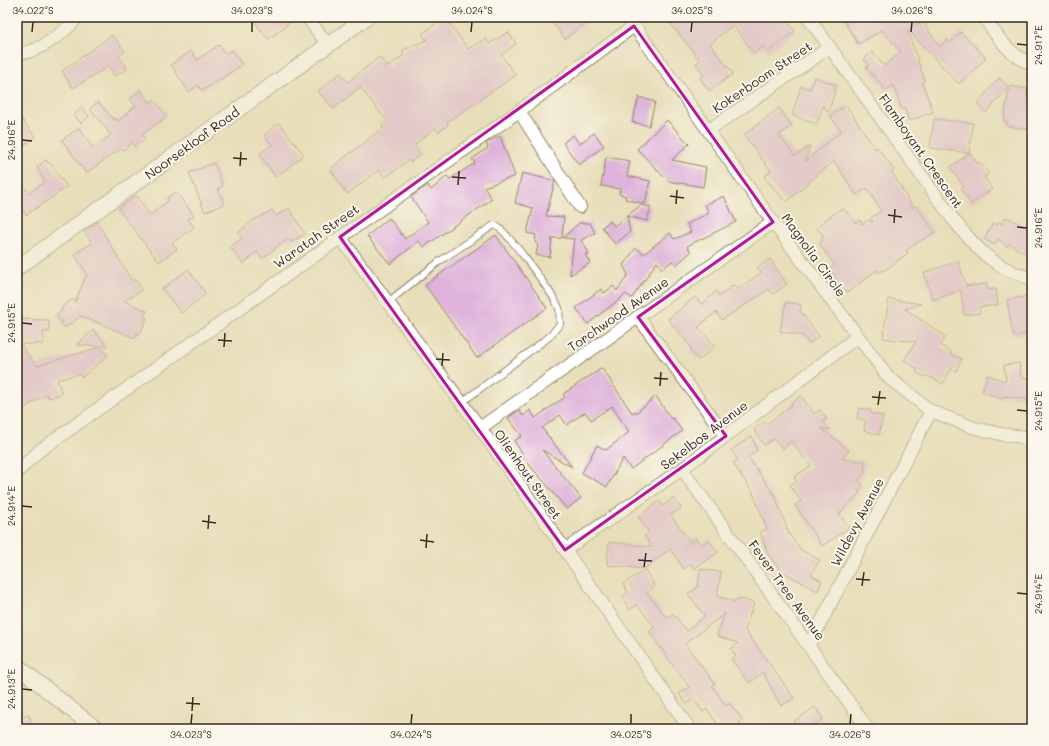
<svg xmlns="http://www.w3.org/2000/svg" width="1049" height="746" viewBox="0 0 1049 746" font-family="Mali,sans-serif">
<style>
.building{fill:#deb2da}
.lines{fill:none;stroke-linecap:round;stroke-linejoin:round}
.service-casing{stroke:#92846c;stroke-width:8}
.minor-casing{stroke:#92846c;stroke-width:14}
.tertiary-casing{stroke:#92846c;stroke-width:17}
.service{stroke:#fff;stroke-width:6}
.minor{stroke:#fff;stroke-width:12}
.tertiary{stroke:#fff;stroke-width:15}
.marked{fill:none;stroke:#b5179e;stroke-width:3;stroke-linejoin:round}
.ticks{fill:none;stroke:#3b2a1e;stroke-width:1.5}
.labels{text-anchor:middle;stroke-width:4;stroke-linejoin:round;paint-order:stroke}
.street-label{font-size:13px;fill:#3b2a1e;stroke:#fbf7ec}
.neatline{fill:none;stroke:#3b2a1e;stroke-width:1.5}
.ticks-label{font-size:10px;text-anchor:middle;fill:#3b2a1e}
</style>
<rect width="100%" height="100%" fill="#fbf7ec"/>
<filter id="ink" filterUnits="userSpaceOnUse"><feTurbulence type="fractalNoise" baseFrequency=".025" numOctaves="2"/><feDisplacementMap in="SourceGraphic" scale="8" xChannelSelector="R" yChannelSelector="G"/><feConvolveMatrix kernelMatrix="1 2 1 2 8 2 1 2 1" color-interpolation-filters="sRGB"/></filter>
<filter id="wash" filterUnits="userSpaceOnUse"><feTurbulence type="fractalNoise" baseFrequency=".012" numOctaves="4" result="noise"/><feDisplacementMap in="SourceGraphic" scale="16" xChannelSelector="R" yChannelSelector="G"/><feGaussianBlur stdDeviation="0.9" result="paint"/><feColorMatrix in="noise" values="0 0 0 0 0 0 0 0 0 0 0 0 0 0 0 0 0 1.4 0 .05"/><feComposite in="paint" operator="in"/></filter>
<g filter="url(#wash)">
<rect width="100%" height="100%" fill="#e8deba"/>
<g id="blocks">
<!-- building -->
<path class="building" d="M251,17H283L288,24L268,39Z
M445,17L468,49L486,38L489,44L508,32L516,44L501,55L516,75L447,122L448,125L438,132L435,128L414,145L421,154L411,162L409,160L385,178L379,170L347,194L330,169L384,127L382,125L387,121L360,87L333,109L318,91L340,73L348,82L379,57L388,67L403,56V50L427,40L422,34Z
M548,17H593L565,39Z
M665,17H784L795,31L768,52L764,46L754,53L733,25L710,44L733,74L709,91L700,78L704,75L696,64L700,60Z
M842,17H911L916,25L922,21L940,47L947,40L950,43L961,32L986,58L959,84L907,29L925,81L922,82L933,112L909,121L905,109L902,110L893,85L886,91L866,67L869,65L864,59L872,52L884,66L901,52L882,30L858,44Z
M112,35L125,51L119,56L127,69L114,76L109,66L73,88L62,71Z
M219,45L225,54L232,50L242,65L202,91L198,85L189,92L171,65L191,51L197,60Z
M814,77L837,85L828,112L823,105L817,124L792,115L801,86L810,89Z
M999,78L1009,87L986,113L977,104Z
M1009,86L1028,89L1026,97L1032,98V130L1007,126V121H1004Z
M141,90L150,102L154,100L167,116L142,135L145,139L135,147L132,143L124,150L122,148L86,173L62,140L79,128L93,148L111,135L90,109L98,102L114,120L116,118L118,121L136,106L130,99Z
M639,97L655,102L649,126L632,122Z
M846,105L875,149L877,147L894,170L892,172L913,208L916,206L935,232L906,250L908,253L891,266L878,273L877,270L848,292L840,287L830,268L835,266L820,245L823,235L817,229L826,219L841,209L846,211L856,223L860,220L862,224L868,220L873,222L871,218L881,211L867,188L856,195L834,161L786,202L764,177L771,171L744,135L779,108L792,126L779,135L795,156L810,146L805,162L841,131L830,116Z
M82,108L89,116L81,123L74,115Z
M17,113L35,137L17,150Z
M934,119L973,123L969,153L930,148Z
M667,120L689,144L672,160L706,167L703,187L668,181L637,149Z
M279,123L304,155L276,177L259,154L272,145L264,135Z
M594,133L604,146L579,165L563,143L573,135L579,144Z
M500,136L515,176L484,187L492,199L424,247L419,241L390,264L367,236L389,218L405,239L428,222L411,197L428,185L431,190L447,176L450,179L475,163L472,159L488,148L486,143Z
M970,153L977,163H980L989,174L984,177L992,189L971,204L961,189L964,187L950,167Z
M606,157L630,161L627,176L650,181L645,204L625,199L626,196L619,194L620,189L601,186Z
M46,160L49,164L50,163L67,187L26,215L17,202V177L29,193L45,182L37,167Z
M214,163L223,186L218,188L224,204L205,212L189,173Z
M522,173L555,181L546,216L564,217L562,238H552L550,257L536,255L538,245L535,242L536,235L527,233L533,208L515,203Z
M176,192L194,216L188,219L194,227L172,243L177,249L159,262L118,209L136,195L150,215L169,200L167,198Z
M724,196L736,222L687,246L691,252L676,265L672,261L662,269L657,262L632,298L626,294L588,324L576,308L601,289L604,293L613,286L617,291L628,275L623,265L636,248L644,254L670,233L674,239L691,232L687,224L709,213L705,205Z
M641,205L651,207L647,221L627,216Z
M289,208L305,234L291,242L288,238L262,259L257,252L243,264L230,247L242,238L238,233L252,221L272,210L276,216Z
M627,216L630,232L615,244L602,227L610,221L614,226Z
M1006,217L1032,230V257L1009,244L1007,247L998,239L995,245L984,239L993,223L997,225L999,222L1002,224Z
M97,222L132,281L135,279L142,290L124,301L147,311L144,317L147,318L140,334L137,333L135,338L81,316L65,328L56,315L63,310L61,308L73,299L75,302L87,274L74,254L92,243L84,231Z
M579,223H590L595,233L581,240L589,253L585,255L590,263L570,275L574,239L563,238Z
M496,235L547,308L477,358L425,285Z
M770,259L787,284L773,294L769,289L722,320L716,312L698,327L715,346L699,360L690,350L692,348L668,319L695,297L702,305L716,291L719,296L734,285L737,290L761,273L757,268Z
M958,261L966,286L987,284L988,290L996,289L998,305L979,307L980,313L964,315L961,290L933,300L924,273Z
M188,269L206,294L181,313L162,289Z
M1029,296V298L1032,297V333L1013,336L1007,300Z
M889,299L921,304L905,309L946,337L940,345L951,352L950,354L962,359L956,371L951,368L943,384L926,375L924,377L916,372L918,369L904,360L916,342L883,338Z
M786,302L801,305L800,311L819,336L809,344L804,336L780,331Z
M17,319L49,320V332H43V344H20L37,366L100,347L108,356L82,377L79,374L57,380L62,394L48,398L47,394L22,409L17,401Z
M94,330L107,346L76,345Z
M1019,363L1021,377L1032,379V400L1004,396L1003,399L982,392L987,375L1006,381L1004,365Z
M602,368L632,413L635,411L636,413L656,396L671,419L673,418L682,431L631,469L623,458L607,487L582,473L597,445L606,450L629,432L612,406L591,420L585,412L567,425L560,415L542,428L572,467L542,450L581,498L567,509L521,455L523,454L514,441L522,436L508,418L519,410L523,416L530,410L535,418L565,397L563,394Z
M801,396L814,414L820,410L827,419L823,421L830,430L821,428L849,450L842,459L865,461L864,474L858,480L863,486L858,491L860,493L839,514L849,528L822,546L795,505L801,501L790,485L797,481L794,477L811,466L791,441L783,449L773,439L764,445L754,430L765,421L767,424L792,405L791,403Z
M859,408L871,410L870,413L883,416L879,435L864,430L866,420L857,418Z
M752,436L757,450L748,457L775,496L789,534L801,550L820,560L811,575L822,581L818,591L781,571L768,554L760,532L767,529L753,493L733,463L738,460L731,450Z
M673,498L681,508L671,515L690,542L696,538L701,545L709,540L718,552L694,569L691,564L684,569L670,549L644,569L607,565L609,542L652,547L644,536L649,532L638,517L659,501L663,506Z
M700,569L721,572L717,596L736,602L738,598L754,603L745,630L794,698L781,706L763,672L749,683L731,659L736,656L731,649L738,643L717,636L725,613L685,644L715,684L712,686L726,706L729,703L743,720L739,723L743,729H721L707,709L703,712L693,699L687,704L679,694L689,687L649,632L655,627L637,605L630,610L622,597L628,593L623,584L645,570L655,587L647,593L667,618L673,614L687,631L705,616L688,594L698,587Z
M815,707L823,719L808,729H797L793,722Z
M29,715L33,729H17V718Z"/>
</g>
</g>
<g filter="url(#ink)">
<use href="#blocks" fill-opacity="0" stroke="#92846c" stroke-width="1"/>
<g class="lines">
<!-- service casing -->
<g class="service-casing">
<path id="service" d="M388,302L440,261L494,225C505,227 554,296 559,308C560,313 559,319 560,324L549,337L461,403"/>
</g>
<!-- minor casing -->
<g class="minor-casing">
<path id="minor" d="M307,17L328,45
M628,17L773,222L889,378L931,411L972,427L1000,434L1032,438
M808,17L952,218C977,249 992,267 1032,279
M984,17C996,36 1010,55 1032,65
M17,53C37,55 66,31 78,17
M519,111L580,207
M709,130L830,47
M340,237L480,428L690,729
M638,317L726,436
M480,428L773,222
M682,469L868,729
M17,472L39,451L519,111L634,26
M565,550L682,469L857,337
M809,645L931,411"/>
</g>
<!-- tertiary casing -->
<g class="tertiary-casing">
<path id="tertiary" d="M17,268L367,17
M17,666L96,729"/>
</g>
<!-- service -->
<use href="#service" class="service"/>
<!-- minor -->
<use href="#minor" class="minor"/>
<!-- tertiary -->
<use href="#tertiary" class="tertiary"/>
</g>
</g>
<!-- marked area -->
<path d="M0 0H1049V746H0ZM634,26L773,222L638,317L726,436L565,550L340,237Z" fill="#e8deba" fill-opacity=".55" fill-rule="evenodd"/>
<path class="marked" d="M634,26L773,222L638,317L726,436L565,550L340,237Z"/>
<!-- ticks -->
<path class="ticks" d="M32,32L33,22M252,32V22M471,32L472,22M691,32L692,22M911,32L912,22M1017,44L1027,45M22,140L32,141M233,158L247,159M240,166L241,152M452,177L466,178M458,185L459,171M670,196L684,198M676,204L677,190M888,215L902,217M894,223L895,209M1017,227L1027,228M22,323L32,324M218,340L232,341M224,347L225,333M436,359L450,360M442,366L443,353M654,378L668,379M660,386L661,372M872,397L886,398M878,405L880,391M1017,410L1027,411M22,506L32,507M202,521L216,523M208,529L209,515M420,540L434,542M426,548L427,534M638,560L652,561M644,567L646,553M856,579L870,580M862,586L864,572M1017,593L1027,594M22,689L32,690M186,703L200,704M192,711L193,697M191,724L192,714M411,724L412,714M631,724V714M850,724L851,714"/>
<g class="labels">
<!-- street labels -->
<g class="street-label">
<text transform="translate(762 77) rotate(-34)" y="5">Kokerboom Street</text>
<text transform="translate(192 143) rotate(-36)" y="5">Noorsekloof Road</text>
<text transform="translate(921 151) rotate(55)" y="5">Flamboyant Crescent</text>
<text transform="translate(316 236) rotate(-35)" y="5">Waratah Street</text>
<text transform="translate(814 255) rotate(54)" y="5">Magnolia Circle</text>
<text transform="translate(618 314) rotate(-35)" y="5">Torchwood Avenue</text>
<text transform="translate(704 435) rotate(-37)" y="5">Sekelbos Avenue</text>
<text transform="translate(528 474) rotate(55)" y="5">Olienhout Street</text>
<text transform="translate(857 522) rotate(-62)" y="5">Wildevy Avenue</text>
<text transform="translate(787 590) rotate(54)" y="5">Fever Tree Avenue</text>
</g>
</g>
<!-- margin -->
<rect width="1049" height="746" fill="none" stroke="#fbf7ec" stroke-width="44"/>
<rect x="22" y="22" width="1005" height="702" class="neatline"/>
<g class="ticks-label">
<text x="33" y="14">34.022°S</text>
<text x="252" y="14">34.023°S</text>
<text x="472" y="14">34.024°S</text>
<text x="692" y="14">34.025°S</text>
<text x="912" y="14">34.026°S</text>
<text transform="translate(1038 45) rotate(-90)" y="4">24.917°E</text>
<text transform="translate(11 140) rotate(-90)" y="4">24.916°E</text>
<text transform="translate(1038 228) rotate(-90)" y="4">24.916°E</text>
<text transform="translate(11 323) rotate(-90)" y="4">24.915°E</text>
<text transform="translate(1038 411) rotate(-90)" y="4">24.915°E</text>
<text transform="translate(11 506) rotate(-90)" y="4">24.914°E</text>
<text transform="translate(1038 594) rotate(-90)" y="4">24.914°E</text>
<text transform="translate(11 689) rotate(-90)" y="4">24.913°E</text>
<text x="191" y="738">34.023°S</text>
<text x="411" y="738">34.024°S</text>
<text x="631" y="738">34.025°S</text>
<text x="850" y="738">34.026°S</text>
</g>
</svg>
